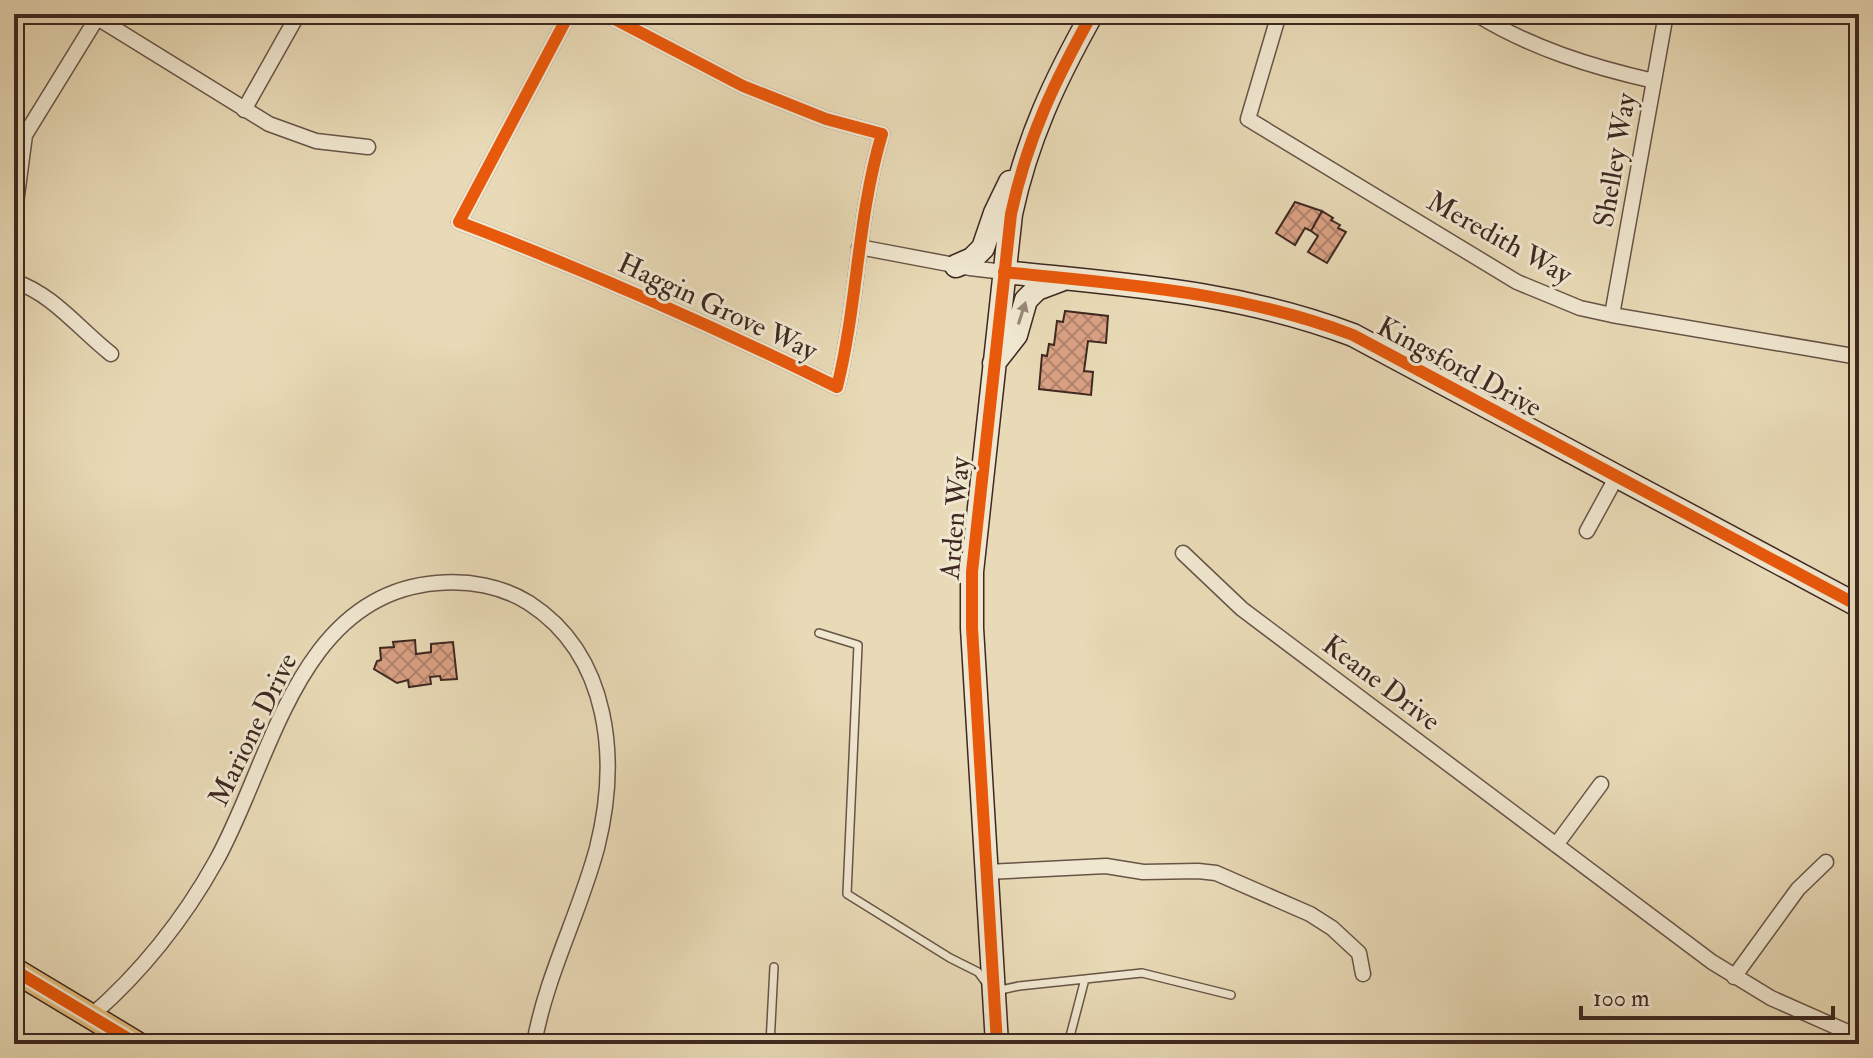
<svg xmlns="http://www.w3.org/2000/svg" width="1873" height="1058" viewBox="0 0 1873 1058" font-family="'IM FELL Double Pica',serif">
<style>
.building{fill:url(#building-cross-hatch);stroke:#3e2821;stroke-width:2}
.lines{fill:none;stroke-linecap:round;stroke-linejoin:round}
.lane-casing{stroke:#685446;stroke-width:10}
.street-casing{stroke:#685446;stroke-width:17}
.secondary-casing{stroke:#3e2821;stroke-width:25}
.primary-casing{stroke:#3e2821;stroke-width:27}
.lane{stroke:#f0e7d0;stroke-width:7}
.street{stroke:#f0e7d0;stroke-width:14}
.secondary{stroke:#f0e7d0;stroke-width:22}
.primary{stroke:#e4bd7b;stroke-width:24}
.cycleway-casing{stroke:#f0e7d0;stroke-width:17}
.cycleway{stroke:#e8590c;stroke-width:12}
.oneway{fill:#978878}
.labels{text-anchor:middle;stroke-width:6;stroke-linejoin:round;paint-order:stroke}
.street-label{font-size:28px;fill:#3e2821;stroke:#f0e7d0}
</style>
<defs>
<pattern id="building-cross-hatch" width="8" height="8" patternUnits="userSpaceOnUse" patternTransform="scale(2)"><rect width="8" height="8" fill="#daa184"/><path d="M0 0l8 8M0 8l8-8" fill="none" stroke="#b2836c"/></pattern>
</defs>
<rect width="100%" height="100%" fill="#e8dab6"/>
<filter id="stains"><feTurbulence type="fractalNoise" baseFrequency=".0025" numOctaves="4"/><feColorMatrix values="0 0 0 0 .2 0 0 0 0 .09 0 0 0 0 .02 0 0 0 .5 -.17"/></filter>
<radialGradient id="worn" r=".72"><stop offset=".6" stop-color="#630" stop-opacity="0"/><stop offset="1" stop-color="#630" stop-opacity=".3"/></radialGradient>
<!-- building -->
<path class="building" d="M1295,202L1322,211L1311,231L1305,228L1295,245L1276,233Z
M1322,211L1333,218L1331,220L1340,225L1338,228L1346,232L1327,263L1308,252L1318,236L1311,231Z
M1065,311L1108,316L1106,343L1088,341L1084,371L1093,372L1091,395L1039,389L1042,355L1047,356L1049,344L1054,345L1057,321L1063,322Z
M415,640L416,654L431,652V644L453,642L457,679L441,680L440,676L430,677L431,684L409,687L408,680L397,683L374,669L377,661L381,660L380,648L394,647L393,642Z"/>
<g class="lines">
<!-- lane casing -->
<g class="lane-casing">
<path id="lane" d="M819,633L858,645L847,894L950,958L978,972L987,984
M996,991L1019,986L1142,973L1231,995
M770,1044L774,967
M1068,1044L1085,979"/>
</g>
<!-- street casing -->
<g class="street-casing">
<path id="street" d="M91,14L269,124L316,141L368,147
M569,14L459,222C588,271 713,326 837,387C858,303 857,217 882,134L826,119L743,86L605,14
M1279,14L1248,119L1517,282L1580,308L1612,315L1859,357
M1476,14C1531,48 1592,67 1654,81
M244,110L298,14
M1858,131L1859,128
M14,218L25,135L97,18
M859,247L970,268L1004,272
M14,281C54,295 78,328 111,354
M1612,315L1666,14
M1587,531L1617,476
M1183,553L1242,609L1712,962L1771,998L1859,1037
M1556,845L1601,784
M986,872L1106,866L1143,872L1198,871L1216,873L1310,914L1332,928L1359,953L1363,974
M1734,977L1798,889L1826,862
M91,1016C140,974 184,919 216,861C271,763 297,594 437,583C468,580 502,586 529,603C611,656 619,761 597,848C579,915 546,976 534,1044"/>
</g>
<!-- secondary casing -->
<g class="secondary-casing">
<path id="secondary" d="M956,266L972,259L983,248L995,213L1010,182
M1004,272C1126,285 1237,291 1353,335L1859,606
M994,363L1016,335L1026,300L1037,289L1061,280
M997,1044L972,628V572L1011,214C1027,139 1055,80 1092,14"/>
</g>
<!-- primary casing -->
<g class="primary-casing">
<path id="primary" d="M14,970L137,1044"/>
</g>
<!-- lane -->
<use href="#lane" class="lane"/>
<!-- street -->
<use href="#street" class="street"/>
<!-- secondary -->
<use href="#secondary" class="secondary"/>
<!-- primary -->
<use href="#primary" class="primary"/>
<!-- cycleway casing -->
<g class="cycleway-casing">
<path id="cycleway" d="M569,14L459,222C588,271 713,326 837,387C858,303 857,217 882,134L826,119L743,86L605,14
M1004,272C1126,285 1237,291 1353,335L1859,606
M14,970L137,1044
M997,1044L972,628V572L1011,214C1027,139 1055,80 1092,14"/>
</g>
<!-- cycleway -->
<use href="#cycleway" class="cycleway"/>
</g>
<!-- one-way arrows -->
<defs><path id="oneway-solid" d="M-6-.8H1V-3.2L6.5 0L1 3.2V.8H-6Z" transform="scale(2)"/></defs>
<use class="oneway" href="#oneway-solid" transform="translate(1022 313) rotate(-72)"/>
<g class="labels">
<!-- street labels -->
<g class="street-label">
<text transform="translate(1614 160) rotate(-80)" y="10">Shelley Way</text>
<text transform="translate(1500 237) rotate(29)" y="10">Meredith Way</text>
<text transform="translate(718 306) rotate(25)" y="10">Haggin Grove Way</text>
<text transform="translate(1460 366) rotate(28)" y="10">Kingsford Drive</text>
<text transform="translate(954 518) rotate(-85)" y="10">Arden Way</text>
<text transform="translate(1382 682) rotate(37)" y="10">Keane Drive</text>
<text transform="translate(252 729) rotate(-64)" y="10">Marione Drive</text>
</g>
</g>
<!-- margin -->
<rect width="1873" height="1058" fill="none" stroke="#e8dab6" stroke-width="48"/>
<rect x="16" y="16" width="1841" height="1026" fill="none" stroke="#3e2821" stroke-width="4"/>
<rect x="24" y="24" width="1825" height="1010" fill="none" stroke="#3e2821" stroke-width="2"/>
<!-- scale -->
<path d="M1581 1006v12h252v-12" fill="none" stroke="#3e2821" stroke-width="4"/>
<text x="1593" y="1006" font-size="24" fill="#3e2821" stroke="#f0e7d0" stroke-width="6" paint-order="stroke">100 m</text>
<rect width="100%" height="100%" filter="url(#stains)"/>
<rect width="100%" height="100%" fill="url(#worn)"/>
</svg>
